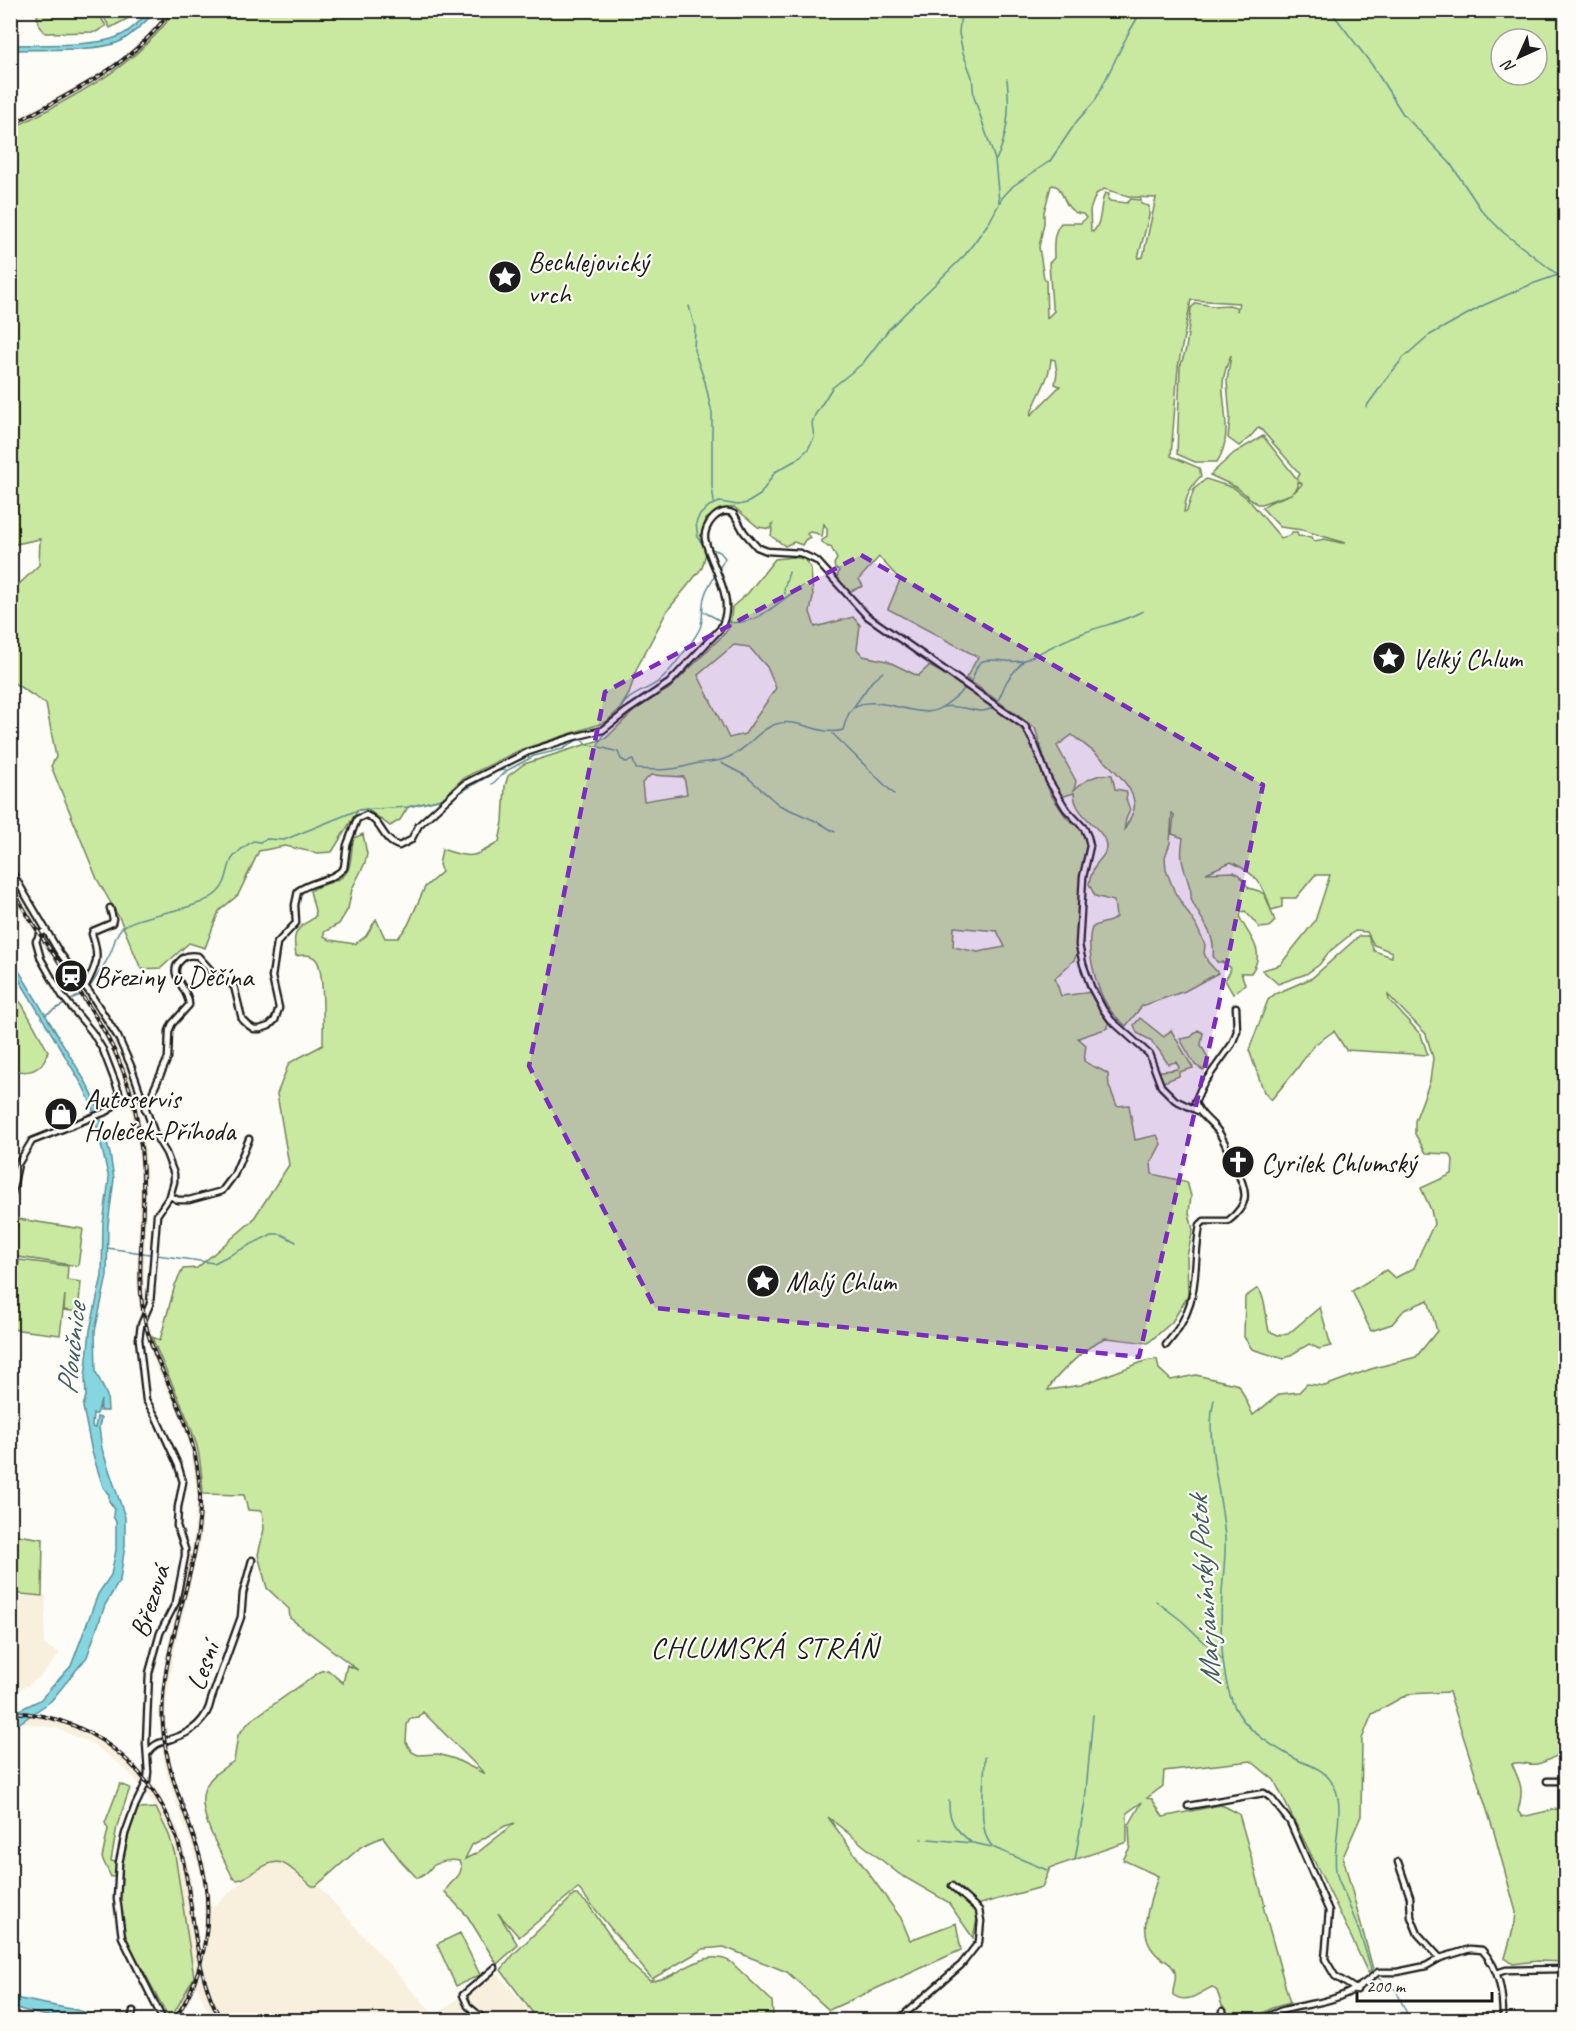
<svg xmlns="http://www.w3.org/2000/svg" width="1576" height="2031" viewBox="0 0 1576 2031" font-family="Caveat,sans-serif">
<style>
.built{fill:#f8efdd}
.green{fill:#c9e8a0;stroke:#72825e;stroke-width:1.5;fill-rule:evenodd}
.water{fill:#86d6e2;stroke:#5c8c93;stroke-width:1.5}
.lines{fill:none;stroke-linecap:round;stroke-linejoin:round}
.stream{stroke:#5c8c93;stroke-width:1.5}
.minor-casing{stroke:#1c1c1c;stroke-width:9}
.secondary-casing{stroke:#1c1c1c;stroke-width:11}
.minor{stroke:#fdfcf7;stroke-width:4.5}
.secondary{stroke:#fdfcf7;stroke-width:7}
.rail-casing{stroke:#1c1c1c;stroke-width:4}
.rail{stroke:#fdfcf7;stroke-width:1.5;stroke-dasharray:4.5;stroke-linecap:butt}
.marked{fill:#7b2cbf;fill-opacity:0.2;stroke:#7b2cbf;stroke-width:4.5;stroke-dasharray:12 8;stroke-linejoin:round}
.labels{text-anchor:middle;stroke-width:4.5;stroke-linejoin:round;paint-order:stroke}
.poi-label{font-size:28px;fill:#1c1c1c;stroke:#fdfcf7;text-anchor:start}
.street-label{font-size:28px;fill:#1c1c1c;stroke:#fdfcf7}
.water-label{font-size:30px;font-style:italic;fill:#415d61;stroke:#fdfcf7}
.neighbourhood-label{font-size:30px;letter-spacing:1.5px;fill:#1c1c1c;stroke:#fdfcf7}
</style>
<rect width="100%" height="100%" fill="#fdfcf7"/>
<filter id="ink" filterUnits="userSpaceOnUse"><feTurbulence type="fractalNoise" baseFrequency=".0167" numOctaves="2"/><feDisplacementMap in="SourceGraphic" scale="12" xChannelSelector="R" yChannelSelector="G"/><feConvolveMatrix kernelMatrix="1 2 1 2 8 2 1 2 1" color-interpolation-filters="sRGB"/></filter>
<g filter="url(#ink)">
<!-- built -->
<path class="built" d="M167,11H175L156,36L127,63L96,84L11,130L10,122L92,78L123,57L150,32Z
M10,877L35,921L107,1026L131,1080L138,1107L146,1152L147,1174L144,1285L147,1317L160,1360L191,1427L199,1454L202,1476L203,1513L201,1538L173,1656L165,1713L171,1761L176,1783L205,1864L212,1908L239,1884L261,1867L279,1861L312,1886L318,1885L435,2016L460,1997L462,1999L494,1970L530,2011L529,2016L523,2020H212L197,1987L178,2020H170L194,1977L175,1855L160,1815L149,1797L134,1778L122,1766L93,1744L56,1728L11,1721V1710L19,1711L60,1718L77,1725L98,1735L114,1746L142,1771L158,1791L179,1831L190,1874L200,1951L204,1924V1891L199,1866L170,1785L164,1763L159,1713L166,1655L194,1537L197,1494L189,1444L179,1414L154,1363L141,1319L137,1285L140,1174L136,1130L124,1082L104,1034L85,1004L21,912L11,892Z
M14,1596H46L44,1645L60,1653L39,1678L11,1695L10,1611H14Z"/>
<!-- green -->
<path class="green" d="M100,10H142V11L110,28Z
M45,11H97L106,26L96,32L45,33L39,25L37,15Z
M175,11H1565L1566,1751C1557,1755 1547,1762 1537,1764C1528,1766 1521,1760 1512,1764C1521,1784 1524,1789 1518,1811L1522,1817L1565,1807V1962L1538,1961L1513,1964L1505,1958L1515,1922L1516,1912L1494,1832L1449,1692L1408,1694L1372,1714L1362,1739L1361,1816L1343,1857L1373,1969L1368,1973L1337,1907L1274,1780L1251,1761L1164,1771L1163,1786L1147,1798L1152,1799L1163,1817L1220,1805L1226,1807L1239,1814L1265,1905L1263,1906L1290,2003L1272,2008L1251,2020H1227L1217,1991L1212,1987C1199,1993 1188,2005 1173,1995C1172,1988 1177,1980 1175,1972C1172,1962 1161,1960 1155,1953C1135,1933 1152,1898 1158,1876L1123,1860L1130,1847L1129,1825L1142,1802L1127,1813V1842L1050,1868L1042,1887L980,1904L973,1938L948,1902L899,1874L828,1817L901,1918L910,1940L956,1923L961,1950L829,2010L787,1972L724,1947L703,1949L652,1979L578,1888L519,1937L498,1913L518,1945L497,1964L468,1917L445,1892C449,1880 467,1876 459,1861C452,1859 440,1861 433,1866C427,1871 426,1876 417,1878L401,1861L383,1837L362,1846L316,1886H312C276,1856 282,1855 242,1879L237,1880L233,1878C223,1856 193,1809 206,1786C212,1774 224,1768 234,1761L238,1735L250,1721L321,1671L328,1670L343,1683L347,1665L358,1670L290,1618L289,1609L267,1588L258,1555L264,1529L262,1511L248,1510L244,1495L203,1494C202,1477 201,1459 196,1443C185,1406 165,1373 152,1337L160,1340L175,1285L183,1269L197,1268L252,1221L289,1165L277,1094L289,1063L323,1045C323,1028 325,973 317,961C312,953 303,955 296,956C294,942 292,933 304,924C310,920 313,920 316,915L310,891C322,882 344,884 349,867C352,857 351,847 354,838L363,834L367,854L365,863L352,889L348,909L339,924L324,932V936L330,940L355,944L366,936L376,919L385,938H398L408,925L425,887L442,872L439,865L442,849C470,859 474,858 499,842L503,822L505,786L508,776L524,764L606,738L637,708L669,689L725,633L730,626L732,607L748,593L775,559L793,557L804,559L811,568L813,597L810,612L815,627L853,617L860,625L857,649L863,656L887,661L918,676L929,666L952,678L1015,722L1027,735L1051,795L1066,817L1080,829L1088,844L1081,874L1078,952L1074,960L1055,978L1061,996L1092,992L1108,1020V1028L1078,1038L1086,1045L1084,1061C1092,1067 1100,1068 1108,1074L1109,1086L1117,1106L1129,1105L1135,1140L1157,1135L1161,1144L1151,1163L1152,1174L1187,1182L1191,1196L1189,1213L1193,1230L1187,1256L1188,1296L1172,1322L1148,1343C1141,1342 1108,1338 1106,1338C1091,1342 1054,1377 1048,1390L1081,1385L1145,1361L1157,1359L1159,1369L1171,1380L1196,1375L1239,1385L1253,1415L1280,1394L1299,1392L1307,1384L1325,1386L1371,1369L1416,1357L1437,1331L1428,1300L1404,1310L1392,1324L1371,1331L1352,1291L1386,1270L1395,1278L1414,1268L1421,1251L1434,1224L1431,1210L1421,1188L1452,1174L1453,1160L1450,1154L1426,1153L1415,1134V1121L1430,1081L1433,1058L1426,1034L1388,995L1389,1000L1421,1035L1428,1055L1346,1050L1334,1031L1314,1045L1296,1070L1271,1100L1264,1092L1249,1050L1268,1000L1275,994L1312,978L1359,936H1368L1374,951L1392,957V952L1374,945L1367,932L1355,931L1329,952L1319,965L1306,974L1278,984L1262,970L1280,965L1315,921L1330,875H1315L1296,898H1282V907L1271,910C1264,884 1255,873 1231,862L1206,873L1234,872L1239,875L1249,888L1259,891L1265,895L1275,921L1269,927L1260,928L1245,911L1241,912L1240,918C1249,937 1267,951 1251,973H1241L1245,984L1233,994L1225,980L1230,972V967L1222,962H1217L1213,956C1216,933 1201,921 1192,901C1190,897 1192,892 1190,888C1184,866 1179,862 1183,838L1172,834L1174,815L1172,813L1170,843L1165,857L1166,870L1175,893L1196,925L1205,945L1204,953L1208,962L1218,973L1185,991L1142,1006L1126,1026C1119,1020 1111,1013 1107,1005C1096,988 1085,947 1092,928C1099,921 1109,925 1116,917L1114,901L1095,896L1089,884C1090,879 1092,871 1095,867C1098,859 1106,857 1106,847C1106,827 1074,818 1074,793L1061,797L1051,779L1035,728L966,678L978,657L888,609L900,580L879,557L859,579L863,586L848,592L837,578L839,570L835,569L834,564L837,559L831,547H828L821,541L827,537V529L824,524L822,537L816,533L809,532L807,534L810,537L805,540L802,545L794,542L785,546L771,536L773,523L770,529L758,527L734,507L718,511L706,519L702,536L706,553L702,568L667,611L637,668L629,694L620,709L606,722L520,750L463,778L442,799L408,807L400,820L390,826L367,809L358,810L332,852L317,853L285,846L259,851L238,895L219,911L205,948L189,943L161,968L141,969L120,919L97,879L51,766L56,757L46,704L11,681V592L39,565L40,539L11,545L10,130C73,96 133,70 175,11ZM1501,39H1537V75H1501ZM1053,185L1058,187C1066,199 1066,213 1083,214L1086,218L1081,223H1061C1052,234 1054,246 1054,258L1049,263L1052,306L1054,311L1047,318L1046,280L1044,278L1039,247L1044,223V212L1051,186ZM1104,189L1132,197L1156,198L1143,257L1138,258L1149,216V206L1141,204V200L1131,199L1127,203L1110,201L1108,199L1109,194L1105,193C1099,205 1103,222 1093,232L1091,231L1090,210L1096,194ZM1191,300L1239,303L1237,311L1236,307L1229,305L1213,306L1196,303L1191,308L1186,349L1180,367L1177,454L1195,462H1217C1231,441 1225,416 1223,392C1222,381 1226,366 1231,355L1227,381L1230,417L1228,438L1239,446L1249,438L1259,427L1300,474L1297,479L1263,436L1234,453L1210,475L1236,487L1257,504H1261L1291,494L1298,487V481L1302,484C1288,502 1276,495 1262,508L1280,527L1302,530L1346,543H1341L1325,539L1314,541L1312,537L1298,536L1297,532H1292L1291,535L1281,538L1248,499L1234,488L1206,479L1194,489L1187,511L1184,512C1186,496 1190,487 1201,476L1199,468L1171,456L1178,367ZM1051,359L1055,360L1057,373L1055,384L1060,386L1030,416C1036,397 1050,379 1051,359ZM734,645L749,647L767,667L776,688L745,734L729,738L698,675ZM1072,735C1090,749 1139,783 1134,809C1132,816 1127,824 1124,831L1126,819L1130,810L1126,799L1127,794L1126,791L1115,789L1112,775C1098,772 1082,782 1074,790L1076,781L1057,746ZM651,775L684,777L687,794L644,801L642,783ZM954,927L997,931L1005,947L978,952L953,947ZM423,1712L485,1774L455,1759L438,1754L418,1755L412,1752L406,1743L407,1725L410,1719L419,1718ZM515,1823L477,1853L465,1859L472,1845L505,1826Z
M11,998L18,1000L22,1004L48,1051C46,1056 45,1061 41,1065C33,1073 17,1075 11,1064Z
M1140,1018L1164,1037L1171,1030L1193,1068L1179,1072V1076L1161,1083L1157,1072C1165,1069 1172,1072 1179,1068L1178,1065L1176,1062L1168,1064L1159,1050L1152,1043V1041L1137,1033L1134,1025Z
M1198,1030L1203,1033L1201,1045C1204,1052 1211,1059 1208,1068L1203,1070L1195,1065L1180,1039L1191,1037Z
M18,1219L83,1229L78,1266L12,1256Z
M19,1260L68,1266L67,1280L81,1282L78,1312L64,1310L65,1295L60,1335L11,1329Z
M1258,1288C1267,1301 1265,1316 1269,1331L1278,1335L1288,1334L1320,1307L1331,1346L1319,1349L1309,1344L1284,1359L1252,1349L1244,1337L1245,1297Z
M11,1534L43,1539L42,1596L11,1593Z
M120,1784L130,1788L117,1826L111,1861L116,1862L117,1876L111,1877L102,1858L108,1829L105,1823Z
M156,1808L169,1835L175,1855L194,1977L170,2020L124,1935L119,1901L124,1850L137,1809Z
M574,1895H577L588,1904L629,1963L650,1981C679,1980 701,1946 731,1962L772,2001L773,2016L784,2020H528L532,2012L501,1970L514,1954Z
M460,1933L480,1975L456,1986L437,1944Z"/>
<!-- water -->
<path class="water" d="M149,11H156C145,22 135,33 121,41C101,52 36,49 11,50V45C37,44 94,47 117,37C130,32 140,21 149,11Z
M10,956L87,1084L97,1104L110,1154L114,1179L108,1224L107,1276L95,1331L96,1372L107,1396L108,1411H100L101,1400L97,1414H93L92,1427L95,1428L97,1417L101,1418L99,1427L102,1449L125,1517V1545L120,1580L105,1605L87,1657L51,1701L11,1729V1714L40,1700L71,1666L98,1594L111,1575L116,1550V1522L113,1516L114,1508L109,1501V1495L103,1487L92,1452L83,1407L86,1396L85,1378L90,1330L102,1276L103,1224L109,1179L92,1106L83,1086L11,966Z
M11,1994L20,1999L81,2011L101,2018L102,2020C70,2021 41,2017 11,2006Z"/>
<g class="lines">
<!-- stream -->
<path class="stream" d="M961,10L959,33L963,53L972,77L974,97L995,160L999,202
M1330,10L1372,65L1403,114L1450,163L1482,211L1504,233L1558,275H1566
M996,160C1008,135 1010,105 1007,79
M689,306L695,328L694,350L705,382L712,413V487L714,502
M1366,407L1387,378L1404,357L1428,336L1484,305L1532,284L1558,275
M704,546L698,538L696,523L699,516L709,506L720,502L738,505L747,503L760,495L775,472L798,459L808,449L814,438L812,423L815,415L832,388L863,363L889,329L965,255L990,221L1002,198L1013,186L1050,161L1077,121L1095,101L1128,34L1142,10
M709,548L720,552L725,558L718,571
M785,594L784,589L789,572
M704,612L721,621
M726,622C759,627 777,601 803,586
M942,707C955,705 966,709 979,711C998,712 999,696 1006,683C1010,675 1018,668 1023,661
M853,708L872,681L883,672
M619,714C623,693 651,691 664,677C672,668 696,638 700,628C703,621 702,612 703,605C703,594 710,584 715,575
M833,734L894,794
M600,747L618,752L621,759L626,762L633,760L636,769C650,770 664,771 678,768C685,767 692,764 700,763C715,761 721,762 735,754C749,746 760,729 776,724C799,717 820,737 843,730C845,724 847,714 852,709C871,692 911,716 933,711C945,708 962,692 970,683C975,677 975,663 983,661C996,657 1012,665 1025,660C1044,651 1063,640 1083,633C1104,625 1122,622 1143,611
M721,763L746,776L779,805L818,822L835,832
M492,784L507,771
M456,795L497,771L508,770L534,756L563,749L577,740H583L588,745L598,746L605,732L616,724L617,722
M90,987C97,975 106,964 111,952C114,945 115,936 120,930C133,913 197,913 218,892C228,882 226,871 232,859C237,851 246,846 253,841L260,842L267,839L284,840L358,810L408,807L446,798
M45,1015L80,995
M107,1248L214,1263L272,1234H281L296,1242
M1214,1400C1204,1440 1223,1497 1225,1539C1226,1557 1223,1575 1222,1593C1220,1627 1220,1684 1238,1713C1250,1733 1274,1747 1294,1758C1311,1767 1324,1767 1334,1786C1346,1808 1332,1845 1336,1871C1338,1882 1345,1894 1349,1905C1358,1927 1366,1950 1372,1973
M1156,1601L1182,1621L1223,1660
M985,1757C985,1780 976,1829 992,1846
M949,1801C948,1821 956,1830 971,1842
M921,1839H922
M929,1839L973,1843L992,1847L1047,1870
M1075,1860L1085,1802L1093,1715
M1378,1978L1396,1990L1408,2016"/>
<!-- minor casing -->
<g class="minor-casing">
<path id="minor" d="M10,869L59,952L90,993L118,1037L131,1066L155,1135L166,1153L174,1174V1182L170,1196L157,1215L150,1304L141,1325L139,1339L146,1400L156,1417L178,1465L183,1482L178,1507L177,1526L185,1549V1556L176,1602L160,1633L149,1673L146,1743L148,1772L147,1781L135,1806L125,1834L119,1863L117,1899L122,1937L163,2020
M85,987C97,965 100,957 92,934L93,931L112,923L113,919L110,908
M145,1109L168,1058L169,1031L172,1024L189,1005C190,990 166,974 180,961C185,955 190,955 198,956L215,975L234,986L242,1019L248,1025L254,1029H260L269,1026L275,1020L279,1008L272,977L277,943L296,923L295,905L298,891C313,880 331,882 344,868L347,845L357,819L366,815C382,821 382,841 399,846L411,840L419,825L464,784L528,752L574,737L603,730L627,711L669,683L720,629C738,599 711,568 705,539C703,525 720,505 734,514L744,532L757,547L767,551L800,553L817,561L867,616L1025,726L1035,745L1049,781L1066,809L1084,828L1088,837L1090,846L1083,877L1079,945L1083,964L1091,987L1103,1009L1111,1020L1149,1054L1161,1086L1175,1100L1198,1111
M10,1172L14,1180
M170,1196L178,1200H189L222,1191L234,1175L249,1139
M10,1202L18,1164L32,1141L108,1111L117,1102L119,1092L103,1050L92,1032L63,997L54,982L41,959L36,941L40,934L46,930
M1166,1345C1203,1302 1191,1275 1200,1225L1204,1221H1228C1255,1200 1244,1187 1232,1160C1228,1150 1224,1140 1218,1131C1210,1120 1199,1115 1195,1102L1202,1086L1232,1044L1237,1031L1236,1007
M147,1754C154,1743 160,1743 171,1739C192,1733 207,1720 211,1700L241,1617L243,1593L252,1560
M1547,1781H1566
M1188,1806L1258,1794L1264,1793L1271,1798L1290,1822L1329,1911L1325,1959L1335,1976L1357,1990
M1398,1862L1410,1897L1411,1917L1418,1934L1440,1958
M1497,1973L1506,1970L1566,1969
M1223,2011L1225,2020
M131,2020L133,2011
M184,2020H188
M485,2020L468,2006L463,1995L495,1968
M898,2020L961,1965L979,1942L981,1921L979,1910L952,1886
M1263,2020C1277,2009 1294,2008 1311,2004C1339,1999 1357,1991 1378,1972H1397L1426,1966L1440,1958L1470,1949L1482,1950C1500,1969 1503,1994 1503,2020"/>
</g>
<!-- secondary casing -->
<g class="secondary-casing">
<path id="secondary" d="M1407,2020H1426"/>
</g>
<!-- minor -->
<use href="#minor" class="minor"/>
<!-- secondary -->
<use href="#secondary" class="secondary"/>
<!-- rail casing -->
<g class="rail-casing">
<path id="rail" d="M10,126C69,93 131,68 171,10
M10,884C51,964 114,1018 135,1109C142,1141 144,1173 143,1205C142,1245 136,1286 146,1325C153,1357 170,1384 182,1414C193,1440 199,1467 200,1496C202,1574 157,1648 163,1727C166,1772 186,1811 199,1854C216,1910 207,1972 174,2020
M10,1712C104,1716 171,1784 186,1875C195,1925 196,1975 221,2020"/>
</g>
<!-- rail -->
<use href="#rail" class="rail"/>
</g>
</g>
<!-- marked area -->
<path class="marked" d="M861,555L1263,785L1217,1013L1139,1357L655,1308L529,1066L605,692Z"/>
<!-- icons -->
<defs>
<g id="sight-disc" transform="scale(1.725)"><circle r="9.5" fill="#1c1c1c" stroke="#fdfcf7"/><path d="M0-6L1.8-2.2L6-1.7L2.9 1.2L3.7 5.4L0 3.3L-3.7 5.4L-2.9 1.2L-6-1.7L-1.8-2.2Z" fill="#fff"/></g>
<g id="station-disc" transform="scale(1.725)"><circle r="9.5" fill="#1c1c1c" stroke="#fdfcf7"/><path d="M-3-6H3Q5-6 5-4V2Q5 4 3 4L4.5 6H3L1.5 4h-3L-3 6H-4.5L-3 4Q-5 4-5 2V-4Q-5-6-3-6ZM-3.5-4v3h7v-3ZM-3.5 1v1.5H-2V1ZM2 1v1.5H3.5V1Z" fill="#fff"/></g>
<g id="shop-disc" transform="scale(1.725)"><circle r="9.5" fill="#1c1c1c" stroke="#fdfcf7"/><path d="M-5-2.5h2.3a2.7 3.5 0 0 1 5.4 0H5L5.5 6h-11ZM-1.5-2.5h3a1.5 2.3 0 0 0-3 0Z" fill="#fff"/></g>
<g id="church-disc" transform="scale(1.725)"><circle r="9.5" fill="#1c1c1c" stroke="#fdfcf7"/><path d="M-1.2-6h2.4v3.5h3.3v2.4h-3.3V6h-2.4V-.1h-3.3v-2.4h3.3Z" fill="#fff"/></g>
</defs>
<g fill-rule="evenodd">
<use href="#sight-disc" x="505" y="277"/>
<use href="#sight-disc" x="1389" y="658"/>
<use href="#station-disc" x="71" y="976"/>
<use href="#shop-disc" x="61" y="1114"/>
<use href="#church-disc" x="1238" y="1162"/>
<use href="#sight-disc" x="763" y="1281"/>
</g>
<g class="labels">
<!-- poi labels -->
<g class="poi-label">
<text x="528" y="271">Bechlejovický<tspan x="528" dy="32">vrch</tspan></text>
<text x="1412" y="668">Velký Chlum</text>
<text x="94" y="986">Březiny u Děčína</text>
<text x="84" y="1108">Autoservis<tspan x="84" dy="32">Holeček-Příhoda</tspan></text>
<text x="1261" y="1172">Cyrilek Chlumský</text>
<text x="786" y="1291">Malý Chlum</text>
</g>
<!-- street labels -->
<g class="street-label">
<text transform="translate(149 1601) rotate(-72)" y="10">Březová</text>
<text transform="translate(202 1666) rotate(-71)" y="10">Lesní</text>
</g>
<!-- water labels -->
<g class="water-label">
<text transform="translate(71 1349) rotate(-84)" y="10">Ploučnice</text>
<text transform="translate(1204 1591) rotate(-94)" y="10">Marjanínský Potok</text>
</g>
<!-- neighbourhood labels -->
<g class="neighbourhood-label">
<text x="764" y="1657">CHLUMSKÁ STRÁŇ</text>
</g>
</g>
<!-- margin -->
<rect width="1576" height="2031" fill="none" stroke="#fdfcf7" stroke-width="36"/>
<rect x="18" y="18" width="1540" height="1995" fill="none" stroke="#1c1c1c" stroke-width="2" filter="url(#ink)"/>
<!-- north arrow -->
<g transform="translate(1519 57) rotate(225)"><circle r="28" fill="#fdfcf7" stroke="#a3a29f" stroke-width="1.5"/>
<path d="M0-4.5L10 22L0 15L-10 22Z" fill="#1c1c1c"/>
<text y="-9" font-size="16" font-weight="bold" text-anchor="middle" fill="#1c1c1c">N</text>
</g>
<!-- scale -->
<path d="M1357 1992v9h135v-9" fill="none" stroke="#1c1c1c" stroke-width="3"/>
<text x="1366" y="1992" font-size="18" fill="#1c1c1c" stroke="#fdfcf7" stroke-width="4.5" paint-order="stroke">200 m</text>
</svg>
